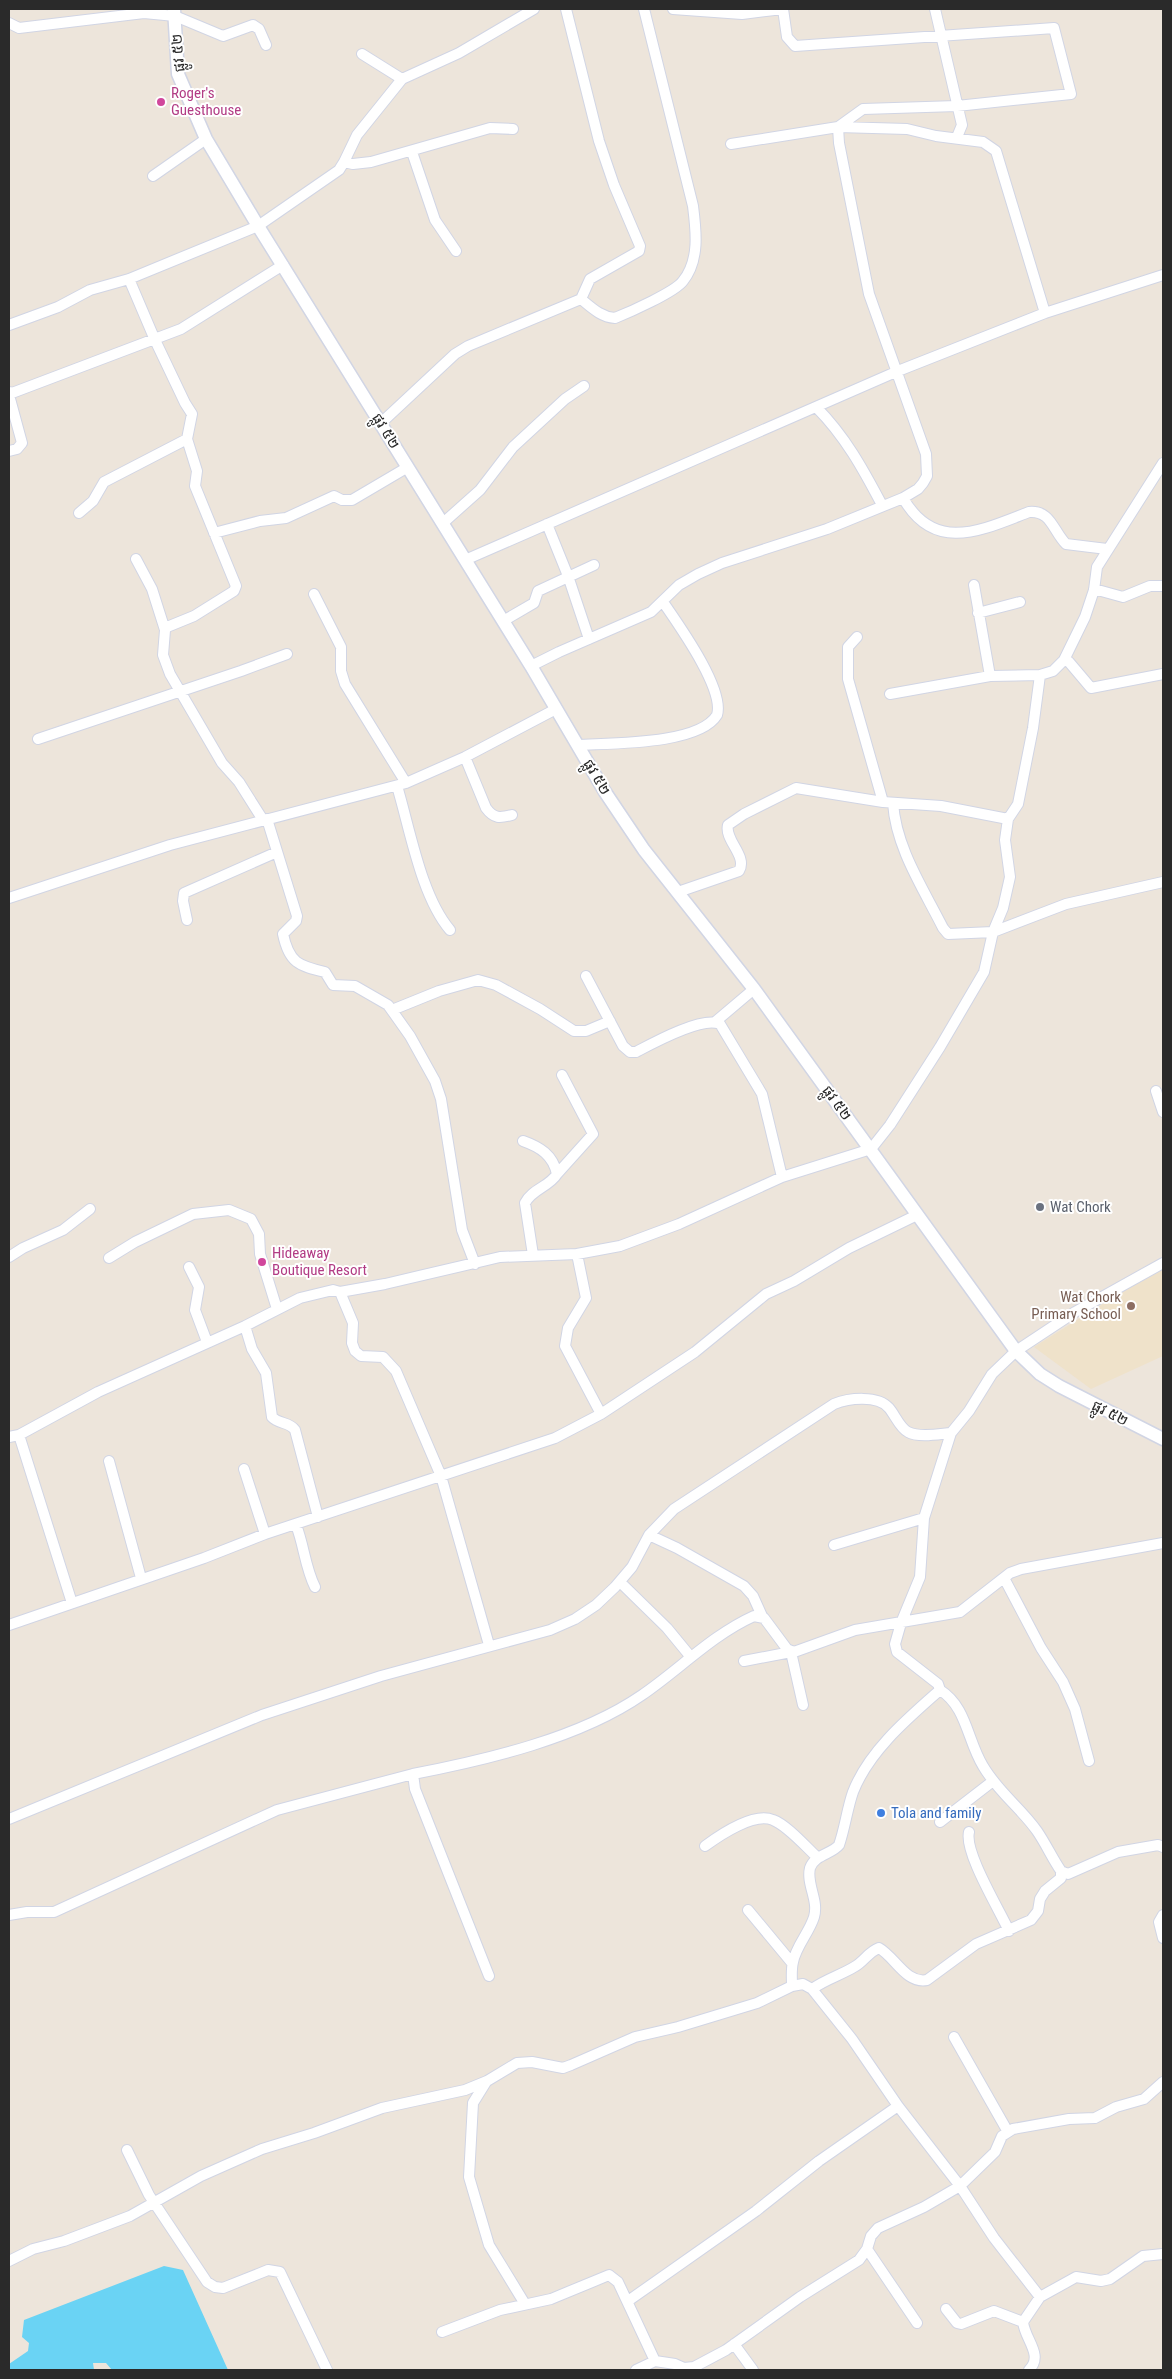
<svg xmlns="http://www.w3.org/2000/svg" width="1172" height="2379" viewBox="0 0 1172 2379" font-family="'Roboto Condensed','Noto Sans Khmer',sans-serif">
<style>
.education{fill:#efe2ca}
.water{fill:#6ad3f4}
.lines{fill:none;stroke-linecap:round;stroke-linejoin:round}
.minor-casing{stroke:#d1d5e4;stroke-width:12}
.tertiary-casing{stroke:#d1d5e4;stroke-width:15}
.minor{stroke:#fff;stroke-width:10}
.tertiary{stroke:#fff;stroke-width:12}
.hotel-dot{fill:#d1479c;stroke:#fff;stroke-width:2}
.worship-dot{fill:#6b7280;stroke:#fff;stroke-width:2}
.education-dot{fill:#8d6e63;stroke:#fff;stroke-width:2}
.shop-dot{fill:#3f7fe0;stroke:#fff;stroke-width:2}
.labels{text-anchor:middle;stroke-width:4;stroke-linejoin:round;paint-order:stroke}
.street-label{font-size:15px;fill:#2a2a2a;stroke:#fff}
.hotel-label{font-size:15px;fill:#b23c85;stroke:#fff;text-anchor:start}
.worship-label{font-size:15px;fill:#5b616d;stroke:#fff;text-anchor:start}
.education-label{font-size:15px;fill:#785e54;stroke:#fff;text-anchor:end}
.shop-label{font-size:15px;fill:#366cbe;stroke:#fff;text-anchor:start}
</style>
<rect width="100%" height="100%" fill="#ede5db"/>
<!-- education -->
<path class="education" d="M1163,1266V1356L1091,1389L1034,1347Z"/>
<!-- water -->
<path class="water" d="M164,2266L183,2270L228,2370H112L106,2363H93L94,2370H9V2364L28,2351L29,2343L22,2337L24,2320Z"/>
<g class="lines">
<!-- minor casing -->
<g class="minor-casing">
<path id="minor" d="M566,9L599,141L614,185L640,246L639,251L590,279L581,299C592,308 601,317 615,318C630,312 675,292 683,281C700,260 696,230 693,206L644,9
M673,9L742,14L783,9
M935,9L962,125L957,137
M9,23L19,28L144,13L175,16L223,36L253,25L259,29L266,45
M362,54L402,79
M731,144L838,127L907,129L936,136L983,142L996,151L1045,313
M412,152L435,220L456,251
M344,162L357,135L402,79L459,53L534,9
M153,176L206,139
M129,279L155,340L185,403L192,414L187,439L197,471L195,486L236,586L234,591L194,616L167,627L165,630L163,655L170,674L222,763L239,782L263,820
M9,325L58,307L90,290L129,279L258,226L339,170L344,162L353,164L371,162L490,128L513,129
M9,392L12,393L181,329L283,265
M9,395L22,443L17,449L9,451
M816,407C845,436 863,469 882,505
M381,423L455,354L468,346L581,299
M903,498C935,554 982,530 1029,512C1051,510 1053,531 1066,544L1107,549
M79,513L93,501L104,482L187,439
M443,523L480,490L513,447L565,399L584,386
M547,524L568,576L589,639
M214,533L260,521L286,518L334,496L342,500H352L408,467
M136,559L152,589L165,630
M465,560L898,371L1045,313L1163,275
M974,585L990,676
M1094,589L1123,597L1150,586H1163
M314,594L341,647V671L345,684L406,783
M978,613L1020,602
M503,621L534,603L538,591L594,565
M857,637L848,647V679L883,802
M1064,660L1085,617L1094,590L1097,567L1163,463
M531,666L559,652L651,612L679,585L698,574L722,563L827,529L903,498L918,489L923,483L927,476L926,454L869,294L839,143L838,127L863,109L957,106L1071,94L1054,28L795,46L787,37L783,9
M890,694L990,676L1040,675
M38,739L241,671L287,654
M578,745C610,743 699,745 717,715C725,689 678,624 663,602
M465,757L486,808C494,819 500,818 512,815
M397,786C410,829 421,896 450,930
M893,803C896,848 923,888 943,928L948,934L993,932L1066,904L1163,882
M267,819L297,916L296,921L283,934C289,963 299,966 325,972L333,985L355,986L388,1005L410,1036L435,1081L441,1099L462,1230L475,1264
M678,892L739,871C748,856 724,840 728,825L744,814L796,788L883,802L941,806L1008,819
M9,898L170,845L406,783L465,757L556,709
M187,920L183,901L184,893L277,852
M586,976L623,1046L630,1052H636C653,1043 702,1016 720,1024L762,1094L782,1177
M392,1010L439,991L478,980L496,985L540,1009L574,1031H586L610,1021
M715,1022L754,989
M1156,1091L1163,1112
M523,1141C540,1147 553,1155 557,1174C549,1187 532,1189 525,1203L533,1255
M557,1174L593,1134L562,1075
M577,1254L586,1298L568,1328L565,1346L601,1414
M9,1257L23,1248L63,1230L90,1209
M109,1258L135,1242L193,1214L229,1210L251,1219L259,1234L260,1254L277,1309
M189,1267L199,1287L195,1310L207,1342
M340,1292L353,1323L352,1343L355,1351L361,1356L383,1357L396,1371L441,1476L489,1645
M245,1326L252,1349L266,1373L272,1417C278,1424 290,1422 295,1430L318,1517
M19,1435L72,1603
M9,1437L19,1435L98,1392L245,1326L300,1298L333,1290L340,1292L385,1284L500,1257L577,1254L620,1246L679,1224L782,1177L871,1149L890,1125L940,1047L984,972L993,932L1003,908L1010,877L1005,840L1008,819L1018,804L1033,728L1040,675L1053,671L1064,660L1069,662L1091,688L1163,674
M109,1461L141,1578
M244,1469L265,1534
M296,1525C304,1545 305,1567 315,1587
M649,1535L677,1548L744,1586L753,1596L762,1616
M834,1545L924,1518
M1004,1578L1041,1648L1063,1682L1075,1709L1089,1761
M620,1582L667,1628L690,1656
M9,1625L204,1558L265,1534L555,1438L601,1414L695,1352L766,1294L794,1281L849,1248L917,1215
M744,1661L791,1652L803,1705
M940,1690C967,1707 967,1740 983,1766C998,1792 1021,1808 1037,1831C1046,1844 1052,1858 1061,1871L1068,1874L1118,1852L1158,1845L1163,1847
M9,1819L262,1715L381,1676L550,1630L575,1619L596,1605L615,1587L632,1567L649,1535L674,1509L834,1404C849,1398 878,1395 889,1408C895,1415 900,1428 908,1432C919,1438 939,1434 951,1433
M940,1822L993,1781
M969,1832C964,1852 999,1909 1009,1931
M705,1846C720,1835 754,1812 773,1820C787,1825 806,1847 818,1858
M748,1910L792,1963
M9,1915L27,1912H54L277,1810L413,1774
M1163,1915L1159,1922L1163,1938
M489,1976L415,1789L413,1774C486,1760 580,1738 642,1695C680,1669 712,1635 754,1616L764,1618L787,1649L794,1652L855,1630L960,1612L1010,1573L1021,1569L1163,1543
M792,1986L803,1984L812,1989L852,2039L898,2106
M812,1989C826,1979 841,1975 854,1967C864,1962 868,1952 879,1948C895,1957 906,1984 927,1980L976,1944L1031,1920L1038,1911L1040,1899L1045,1891L1061,1878V1871
M954,2037L1008,2132
M486,2082L473,2103L469,2177L489,2245L525,2304
M127,2150L149,2195L207,2282L215,2287L223,2288L268,2270L280,2272L327,2370
M867,2249L917,2323
M9,2261L33,2249L64,2241L130,2216L201,2176L262,2149L314,2133L382,2108L465,2090L487,2081L517,2063L532,2062L563,2068L571,2065L635,2037L678,2027L757,2003L792,1986C792,1978 791,1970 793,1962C796,1946 809,1933 814,1917C819,1900 806,1884 810,1868C814,1855 832,1854 839,1845C845,1828 847,1809 853,1792C869,1751 907,1719 940,1690L938,1684L897,1652L895,1644L901,1623L920,1577L924,1518L951,1433L969,1411L992,1374L1016,1351L1075,1312L1163,1263
M1040,2297L1076,2277L1101,2281L1110,2279L1143,2256L1163,2254
M628,2301L756,2211L819,2161L898,2106L960,2186L994,2238L1040,2297L1023,2322C1025,2340 1044,2355 1029,2370
M946,2309L957,2323L961,2324L994,2311L1023,2322
M442,2332L500,2310L551,2299L609,2275L618,2282L655,2361
M734,2344L753,2370
M636,2370L655,2361L675,2364L684,2368L694,2367L726,2350L800,2297L859,2260L867,2249L871,2236L878,2228L924,2207L960,2186L995,2152L1002,2136L1013,2129L1069,2119L1095,2118L1116,2107L1144,2099L1163,2082"/>
</g>
<!-- tertiary casing -->
<g class="tertiary-casing">
<path id="tertiary" d="M174,9L178,74L206,139L258,226L531,666L605,792L644,850L754,989L1016,1351L1040,1374L1059,1386L1163,1439"/>
</g>
<!-- minor -->
<use href="#minor" class="minor"/>
<!-- tertiary -->
<use href="#tertiary" class="tertiary"/>
</g>
<!-- markers -->
<g class="hotel-dot">
<circle cx="161" cy="102" r="5"/>
<circle cx="262" cy="1262" r="5"/>
</g>
<circle class="worship-dot" cx="1040" cy="1207" r="5"/>
<circle class="education-dot" cx="1131" cy="1306" r="5"/>
<circle class="shop-dot" cx="881" cy="1813" r="5"/>
<g class="labels">
<!-- street labels -->
<g class="street-label">
<text transform="translate(178 53) rotate(-95)" y="5">ផ្លូវ ៥២</text>
<text transform="translate(386 431) rotate(58)" y="5">ផ្លូវ ៥២</text>
<text transform="translate(597 777) rotate(59)" y="5">ផ្លូវ ៥២</text>
<text transform="translate(837 1103) rotate(54)" y="5">ផ្លូវ ៥២</text>
<text transform="translate(1110 1413) rotate(27)" y="5">ផ្លូវ ៥២</text>
</g>
<!-- hotel labels -->
<g class="hotel-label">
<text x="171" y="98">Roger's<tspan x="171" dy="17">Guesthouse</tspan></text>
<text x="272" y="1258">Hideaway<tspan x="272" dy="17">Boutique Resort</tspan></text>
</g>
<!-- worship labels -->
<g class="worship-label">
<text x="1050" y="1212">Wat Chork</text>
</g>
<!-- education labels -->
<g class="education-label">
<text x="1121" y="1302">Wat Chork<tspan x="1121" dy="17">Primary School</tspan></text>
</g>
<!-- shop labels -->
<g class="shop-label">
<text x="891" y="1818">Tola and family</text>
</g>
</g>
<!-- border -->
<rect width="1172" height="2379" fill="none" stroke="#2a2a2a" stroke-width="20"/>
</svg>
